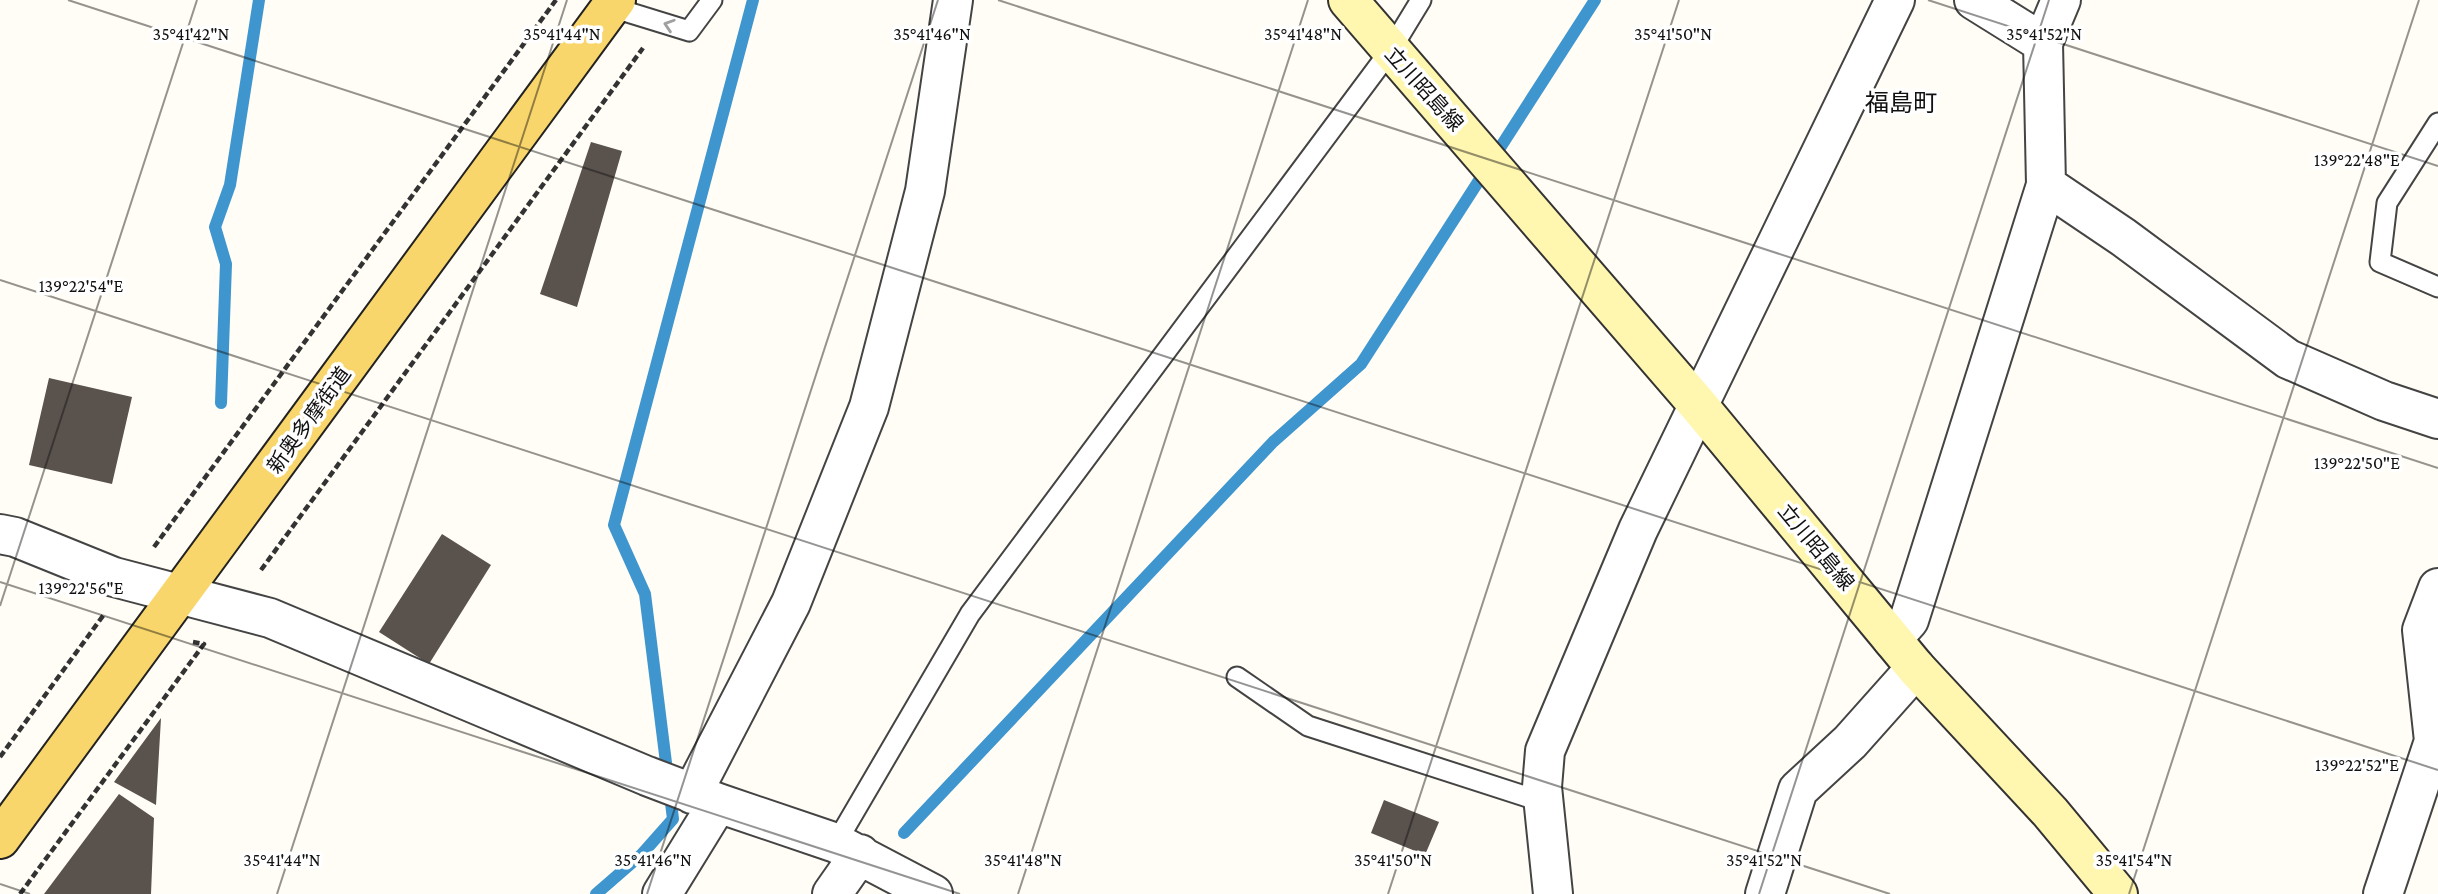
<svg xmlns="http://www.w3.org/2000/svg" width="2438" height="894" viewBox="0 0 2438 894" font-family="'Crimson Pro','Noto Sans JP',serif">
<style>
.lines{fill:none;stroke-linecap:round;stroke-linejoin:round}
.stream{stroke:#3f96cf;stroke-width:12}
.building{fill:#5a524d}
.lane-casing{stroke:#444;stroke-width:23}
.street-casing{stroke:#444;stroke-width:42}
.secondary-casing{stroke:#333;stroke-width:42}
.primary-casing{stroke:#222;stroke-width:42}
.path{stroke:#333;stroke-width:4.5;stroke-dasharray:7 3.5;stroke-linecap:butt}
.lane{stroke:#fff;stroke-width:19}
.street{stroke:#fff;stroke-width:38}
.secondary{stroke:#fff6b0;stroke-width:38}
.primary{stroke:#f9d66b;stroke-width:38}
.oneway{stroke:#a0a0a0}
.ticks{fill:none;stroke:#111;stroke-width:2;stroke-opacity:0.45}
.labels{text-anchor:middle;stroke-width:7;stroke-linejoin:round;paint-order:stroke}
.street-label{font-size:21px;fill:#111;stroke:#fff}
.quarter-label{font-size:24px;fill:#111;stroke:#fff}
.ticks-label{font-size:18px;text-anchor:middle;fill:#111;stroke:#fff;stroke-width:7;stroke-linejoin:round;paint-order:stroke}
</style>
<rect width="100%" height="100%" fill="#fffdf5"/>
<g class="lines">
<!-- stream -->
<path class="stream" d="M221,403L226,264L215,227L230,185L259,0
M904,833L1273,442L1361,364L1595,0
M596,894L642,854L673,819L645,594L614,525L753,0"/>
</g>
<!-- building -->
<path class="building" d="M591,142L622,151L577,307L540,294Z
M49,378L132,397L112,484L29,465Z
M442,534L491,565L429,664L379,632Z
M161,718L156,805L114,782Z
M119,794L154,818L151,894H44Z
M1384,800L1439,822L1425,855L1371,833Z"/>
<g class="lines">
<!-- lane casing -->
<g class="lane-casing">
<path id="lane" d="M611,7L689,31L712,0
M2438,123L2387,203L2380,262L2438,287
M1237,677L1308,726L1543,802
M836,843L970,614L1390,51L1421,0"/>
</g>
<!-- street casing -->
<g class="street-casing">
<path id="street" d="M1974,0L2043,43
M2046,185L2123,237L2288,359L2384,401L2438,419
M0,534L15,537L114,577L270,618L647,776L718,803L836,843L933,894
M1892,639L1909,620L2046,185L2043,43L2061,0
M692,794L791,603L869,407L925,191L953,0
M662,894L718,803
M832,894L860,854
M1553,894L1542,787L1545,751L1638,530L1895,0
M1765,894L1798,790L1850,742L1916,668
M2383,894L2434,741L2422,630L2438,588"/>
</g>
<!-- secondary casing -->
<g class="secondary-casing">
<path id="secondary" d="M1348,0L1699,406L1916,668L2050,812L2118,894"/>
</g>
<!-- primary casing -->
<g class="primary-casing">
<path id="primary" d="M0,839L616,0"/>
</g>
<!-- path -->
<path class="path" d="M154,547L556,0
M261,570L643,48
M0,757L105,613
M20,894L204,644L193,642"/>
<!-- lane -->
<use href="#lane" class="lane"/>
<!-- street -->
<use href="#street" class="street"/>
<!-- secondary -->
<use href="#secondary" class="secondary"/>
<!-- primary -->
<use href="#primary" class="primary"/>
</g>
<!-- one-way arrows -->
<defs><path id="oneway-chevron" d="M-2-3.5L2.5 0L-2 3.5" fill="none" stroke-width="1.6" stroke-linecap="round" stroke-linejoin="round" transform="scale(1.75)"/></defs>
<use class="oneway" href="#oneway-chevron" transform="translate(669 25) rotate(-162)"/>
<!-- ticks -->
<path class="ticks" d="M68,0L2438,770M998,0L2438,468M1928,0L2438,166M0,280L1890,894M0,582L960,894M0,606L197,0M0,884L30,894M277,894L567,0M647,894L938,0M1018,894L1308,0M1388,894L1679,0M1759,894L2049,0M2129,894L2419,0"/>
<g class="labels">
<!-- street labels -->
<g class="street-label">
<text transform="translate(1424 89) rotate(48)" y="7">立川昭島線</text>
<text transform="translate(309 420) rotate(-54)" y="7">新奥多摩街道</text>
<text transform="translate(1816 547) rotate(50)" y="7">立川昭島線</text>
</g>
<!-- quarter labels -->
<g class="quarter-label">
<text x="1901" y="111">福島町</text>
</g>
</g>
<g class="ticks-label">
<text x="191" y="40">35°41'42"N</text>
<text x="562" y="40">35°41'44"N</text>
<text x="932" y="40">35°41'46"N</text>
<text x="1303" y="40">35°41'48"N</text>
<text x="1673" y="40">35°41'50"N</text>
<text x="2044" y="40">35°41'52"N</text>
<text x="2357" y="166">139°22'48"E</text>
<text x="81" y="292">139°22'54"E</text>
<text x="2357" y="469">139°22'50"E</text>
<text x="81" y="594">139°22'56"E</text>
<text x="2357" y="771">139°22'52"E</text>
<text x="282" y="866">35°41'44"N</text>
<text x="653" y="866">35°41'46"N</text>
<text x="1023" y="866">35°41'48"N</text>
<text x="1393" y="866">35°41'50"N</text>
<text x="1764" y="866">35°41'52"N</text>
<text x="2134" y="866">35°41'54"N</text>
</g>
</svg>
